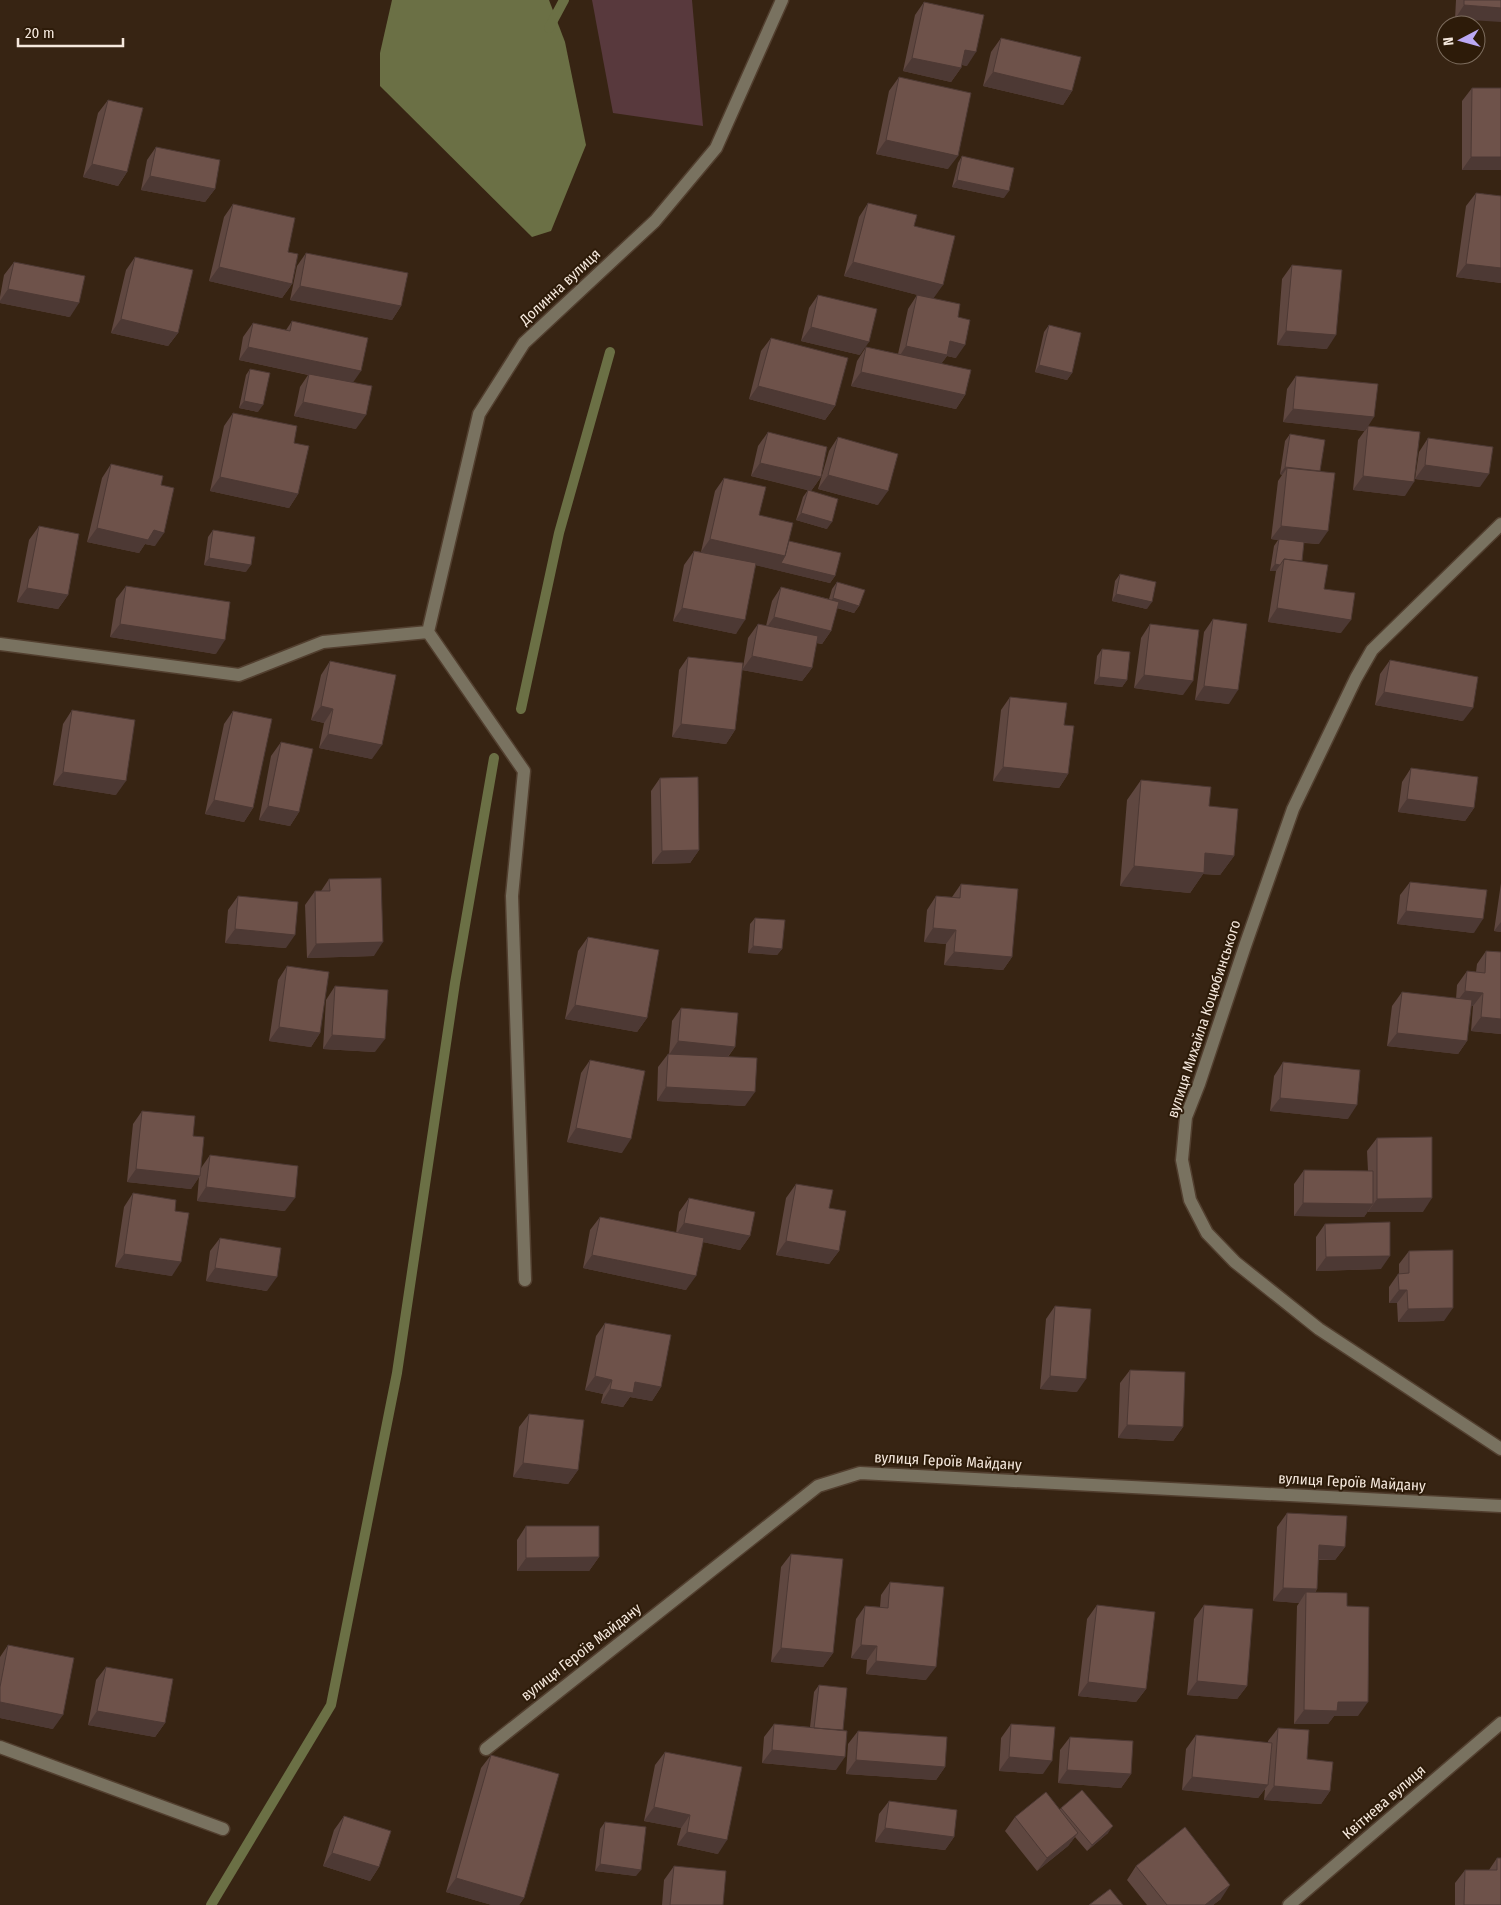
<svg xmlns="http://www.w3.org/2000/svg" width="1501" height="1905" viewBox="0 0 1501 1905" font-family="'Fira Sans Condensed',sans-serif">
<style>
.green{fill:#58393d}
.water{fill:#6b7045}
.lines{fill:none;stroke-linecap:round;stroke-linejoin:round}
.stream{stroke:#6b7045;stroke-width:10}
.minor-casing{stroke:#523f2f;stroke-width:15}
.minor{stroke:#797260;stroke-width:12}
.wall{fill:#5f4740}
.shaded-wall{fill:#4d3934}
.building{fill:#6e524a;stroke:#4d3934}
.labels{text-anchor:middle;stroke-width:4;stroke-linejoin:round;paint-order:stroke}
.street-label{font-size:15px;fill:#f5e8dd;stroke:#2d1b09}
</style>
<rect width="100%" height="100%" fill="#372413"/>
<!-- green -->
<path class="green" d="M592,0H692L703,126L613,113Z"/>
<!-- water -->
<path class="water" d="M392,0H549L565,42L586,145L551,231L532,237L380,86V53Z"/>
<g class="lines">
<!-- stream -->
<path class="stream" d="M549,28L564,0
M521,709L559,533L610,352
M211,1905L331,1705L397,1373L455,983L494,758"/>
<!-- minor casing -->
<g class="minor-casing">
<path id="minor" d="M1501,524L1372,650L1356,678L1293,809L1245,946L1199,1084L1186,1117L1182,1160L1190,1200L1207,1233L1235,1262L1319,1329L1501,1449
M428,632L479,414L524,343L655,221L716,148L782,0
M428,632L524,771L512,896L525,1280
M0,644L239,675L323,642L428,632
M0,1747L223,1829
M486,1749L818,1486L860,1473L1501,1506
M1289,1905L1501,1723"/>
</g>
<!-- minor -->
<use href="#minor" class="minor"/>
</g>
<!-- wall -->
<path class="wall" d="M1456,0H1501L1455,19Z
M924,2L967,66L962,65L961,68L951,82L903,71L915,15Z
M1001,38L1072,91L1063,105L983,86L991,52Z
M899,77L948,169L876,154L889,91Z
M1472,88L1501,170H1462V101Z
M108,100L127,172L118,186L83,177L98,113Z
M156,147L215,189L205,202L141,190L147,160Z
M962,156L1004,198L952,187L958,163Z
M1476,193L1501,196V283L1456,277L1466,206Z
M868,203L914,226L933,299L958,317L956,358L947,356L941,364L965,395L956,409L851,386L857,361L866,347L898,354L908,309L917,295H918L844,276L859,217Z
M233,204L288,252L292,284L282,298L209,281L224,217Z
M306,253L401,306L392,320L290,300L297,266Z
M135,257L178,333L168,346L111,333L126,270Z
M14,262L70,317L0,303V297L4,275Z
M1292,265L1327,349L1277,345L1282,279Z
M818,295L860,355L801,341L809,308Z
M292,321L353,383L356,429L294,416L300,387L308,375L239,360L243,337L253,323L286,330Z
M1049,325L1072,373L1067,380L1035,372L1044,332Z
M771,338L835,406L825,420L749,399L761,351Z
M250,369L258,412L239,408L246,375Z
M1296,376L1365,431L1283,422L1287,389Z
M233,413L294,443L298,494L289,508L210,491L224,426Z
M1368,426L1405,496L1353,490L1358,440Z
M768,432L821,477L811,491L751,476L758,446Z
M1290,434L1320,471L1319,544L1304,543L1302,561L1324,589L1341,633L1268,622L1276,571H1270L1274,546L1278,540L1271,539L1278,481L1282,475L1280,474L1285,441Z
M838,437L878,505L818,489L829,451Z
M1428,438L1480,487L1415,479L1419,452Z
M111,464L161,485L155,546L145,544L139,553L87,542L102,478Z
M724,478L759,515L789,541L835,576L830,583L756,565L736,634L673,621L684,565L694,551L701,552L715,491Z
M808,490L827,529L796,520L803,497Z
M39,526L68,595L58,609L17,602L29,540Z
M213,530L246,572L204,565L208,537Z
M1120,574L1147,609L1112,601L1115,581Z
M837,582L859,606L854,613L837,608L831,631L822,644L816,643L812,668L802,681L742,670L735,730L726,744L672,737L679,670L688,657L743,667L748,638L758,624L766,626L772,601L781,587L829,599L832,589Z
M126,586L216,654L110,637L116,599Z
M1213,619L1229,704L1195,700L1204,632Z
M1150,624L1183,695L1134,688L1141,638Z
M1102,649L1127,680L1122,687L1094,684L1097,656Z
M1390,660L1463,721L1375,705L1380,674Z
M330,661L372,759L319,748L324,723L311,720L321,675Z
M1010,697L1064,725L1068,774L1059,788L993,781L1001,710Z
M72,710L116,795L53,785L63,724Z
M233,711L253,808L244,822L205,814L224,724Z
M281,742L299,812L290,826L259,820L271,756Z
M1411,768L1474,808L1465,821L1398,812L1402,782Z
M660,778L699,850L690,863L652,864L651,791Z
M1141,780L1209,806L1234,856L1220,875L1203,874L1190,893L1120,886L1127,800Z
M329,879L374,956L307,958L305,905L315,891H321Z
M1410,882L1474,933L1397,924L1400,895Z
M1501,883V932L1494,931Z
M961,884L1012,957L1003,970L944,965L946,944L924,942L927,910L936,896L952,897Z
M238,896L286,948L225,943L228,910Z
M755,918L782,949L777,955L748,953L750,924Z
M588,937L647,1018L637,1032L565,1019L578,951Z
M1486,951L1501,952V1034L1471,1031L1473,1006H1471L1467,1041L1458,1054L1387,1046L1392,1006L1402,992L1456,999L1457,985L1467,971L1476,972L1477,964Z
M287,966L320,1033L311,1047L269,1041L278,980Z
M335,986L375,1052L323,1049L326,1000Z
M681,1008L735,1047L728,1057L745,1106L657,1101L658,1067L668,1054H669L672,1021Z
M590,1060L622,1153L567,1142L581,1073Z
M1283,1062L1348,1119L1270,1111L1274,1076Z
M142,1111L193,1136L201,1168L210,1155L285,1211L197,1201L199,1177L191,1189L127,1182L133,1124Z
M1377,1138L1423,1212H1368V1211L1364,1217L1294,1216V1184L1304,1170L1368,1171L1367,1151Z
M796,1184L829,1208L839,1251L829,1264L776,1255L786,1198Z
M133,1193L175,1211L172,1276L115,1267L124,1207Z
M689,1198L750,1236L740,1250L703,1242L686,1290L583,1268L590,1230L600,1217L676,1233L679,1212Z
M1325,1224L1381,1269L1316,1271V1237Z
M220,1238L267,1291L206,1281L210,1251Z
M1409,1251L1444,1321L1398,1322L1397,1303H1389V1287L1398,1274H1399V1264Z
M1055,1306L1077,1392L1040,1389L1046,1319Z
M605,1323L661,1387L652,1401L630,1397L623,1407L601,1403L603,1394L585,1390L596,1336Z
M1130,1370L1183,1427L1173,1441L1118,1438L1120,1383Z
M529,1414L578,1470L568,1484L513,1477L519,1427Z
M1287,1513L1345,1547L1335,1560H1318L1317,1589L1315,1593L1347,1606L1358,1716H1334L1328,1724H1294L1297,1606L1299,1603L1273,1601L1277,1527Z
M526,1526L599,1557L589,1571H517V1540Z
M791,1554L833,1653L823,1667L771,1662L781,1567Z
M890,1582L926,1680L866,1674L867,1660L851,1658L856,1619L865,1606L880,1607L881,1595Z
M1097,1605L1146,1689L1136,1702L1078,1696L1087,1619Z
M1204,1605L1247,1686L1237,1699L1187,1695L1194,1619Z
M8,1645L53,1729L0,1718V1657Z
M106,1667L165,1723L155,1737L88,1725L96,1680Z
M819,1685L836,1770L762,1763L764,1737L774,1724L810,1727L814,1692Z
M1011,1724L1043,1774L999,1771L1001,1738Z
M1278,1728L1307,1759L1330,1791L1321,1804L1264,1800L1265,1789L1258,1798L1182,1790L1186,1749L1196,1735L1268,1743V1741Z
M858,1731L945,1767L936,1780L846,1774L848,1744Z
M1070,1737L1131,1774L1121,1788L1058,1783L1060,1750Z
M665,1752L718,1854L677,1845L681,1828L644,1821L655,1765Z
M491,1755L524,1898L519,1905H492L446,1892L481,1768Z
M889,1801L954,1837L945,1850L875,1842L879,1814Z
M1061,1808L1108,1833L1087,1851L1075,1837L1068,1846L1037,1871L1005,1831L1015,1817L1059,1810Z
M344,1816L379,1867L370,1881L323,1866L334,1830Z
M605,1822L636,1876L595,1871L600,1829Z
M1497,1858L1501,1905H1455V1883L1465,1870H1489Z
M674,1866L723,1905H662L664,1880Z
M1136,1866L1221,1899L1213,1905H1147L1127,1880Z"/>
<!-- shaded-wall -->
<path class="shaded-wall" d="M1464,5L1501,8V22L1455,19Z
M965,50L976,52L967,66L955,63Z
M912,58L961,68L951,82L903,71Z
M993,72L1072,91L1063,105L983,86Z
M886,140L958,156L948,169L876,154Z
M1471,157H1501V170H1462Z
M92,164L127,172L118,186L83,177Z
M150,176L215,189L205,202L141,190Z
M957,180L1009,191L1004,198L952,187Z
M853,262L943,285L933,299L844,276Z
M1466,264L1501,268V283L1456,277Z
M219,267L292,284L282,298L209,281Z
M300,286L401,306L392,320L290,300Z
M8,289L79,303L70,317L0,303V301Z
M121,319L178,333L168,346L111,333Z
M811,327L869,342L860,355L801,341Z
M1286,331L1336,335L1327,349L1277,345Z
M950,341L965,345L956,358L947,356L938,368L897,360L906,346Z
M248,347L361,371L352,384L239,360Z
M1039,365L1072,373L1067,380L1035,372Z
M861,372L965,395L956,409L851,386Z
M758,386L835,406L825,420L749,399Z
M244,401L263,405L258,412L239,408Z
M303,402L366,415L356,429L294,416Z
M1293,409L1374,417L1365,431L1283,422Z
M760,463L821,477L811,491L751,476Z
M1425,465L1489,474L1480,487L1415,479Z
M1285,467L1287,468L1282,475L1280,474Z
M828,475L888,491L878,505L818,489Z
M1363,476L1414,482L1405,496L1353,490Z
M220,477L298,494L289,508L210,491Z
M801,513L832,522L827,529L796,520Z
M1281,526L1328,531L1319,544L1278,540L1279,539L1278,540L1271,539Z
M97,528L154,530L164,533L155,546L145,544L139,553L87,542Z
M710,539L785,556L835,576L830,583L701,552Z
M209,558L251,565L246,572L204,565Z
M1275,564L1280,565L1276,571H1270Z
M27,588L68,595L58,609L17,602Z
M1116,594L1152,602L1147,609L1112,601Z
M833,598L859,606L854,613L828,605Z
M682,608L745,620L736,634L673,621Z
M1277,608L1351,620L1341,633L1268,622Z
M774,617L831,631L822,644L765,630Z
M120,624L225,640L216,654L110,637Z
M752,656L812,668L802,681L742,670Z
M1144,675L1193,681L1183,695L1134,688Z
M1099,677L1127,680L1122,687L1094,684Z
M1204,686L1238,690L1229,704L1195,700Z
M1384,692L1473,708L1463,721L1375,705Z
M321,706L333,709L324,723L311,720Z
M681,724L735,730L726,744L672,737Z
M328,734L382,745L372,759L319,748Z
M1003,767L1068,774L1059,788L993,781Z
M63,772L126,781L116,795L53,785Z
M1407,799L1474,808L1465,821L1398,812Z
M214,800L253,808L244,822L205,814Z
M268,806L299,812L290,826L259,820Z
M699,850L690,863L652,864L662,851Z
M1205,853L1234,856L1220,875L1203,874L1190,893L1120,886L1134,866Z
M1406,911L1483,919L1474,933L1397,924Z
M1501,922V932L1494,931Z
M933,928L956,930L946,944L924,942Z
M235,929L295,935L286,948L225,943Z
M383,942L374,956L307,958L316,944Z
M753,946L782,949L777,955L748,953Z
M954,952L1012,957L1003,970L944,965Z
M1465,991L1483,993L1473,1006L1455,1004Z
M575,1005L647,1018L637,1032L565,1019Z
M1481,1017L1501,1019V1034L1471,1031Z
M279,1027L320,1033L311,1047L269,1041Z
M1397,1033L1467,1041L1458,1054L1387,1046Z
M332,1035L385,1039L375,1052L323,1049Z
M678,1041L735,1047L725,1060L669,1055Z
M666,1087L755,1092L745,1106L657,1101Z
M1280,1098L1357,1105L1348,1119L1270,1111Z
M576,1128L631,1139L622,1153L567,1142Z
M136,1169L200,1176L191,1189L127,1182Z
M206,1187L295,1198L285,1211L197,1201Z
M1432,1198L1423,1212H1368L1377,1199Z
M1303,1203L1373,1204L1364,1217L1294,1216Z
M684,1223L750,1236L740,1250L675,1236Z
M786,1241L839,1251L829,1264L776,1255Z
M124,1254L181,1262L172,1276L115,1267Z
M592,1255L696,1276L686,1290L583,1268Z
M1390,1256L1381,1269L1316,1271L1326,1257Z
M215,1268L277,1277L267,1291L206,1281Z
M1399,1290H1407L1397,1303H1389Z
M1453,1308L1444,1321L1398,1322L1408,1309Z
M595,1376L612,1380L603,1394L585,1390Z
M1050,1376L1086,1379L1077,1392L1040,1389Z
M635,1382L661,1387L652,1401L630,1397L623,1407L601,1403L610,1389Z
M1127,1425L1183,1427L1173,1441L1118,1438Z
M523,1463L578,1470L568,1484L513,1477Z
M1319,1545L1345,1547L1335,1560L1309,1559Z
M599,1557L589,1571H517L526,1558Z
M1283,1588L1317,1589L1307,1603L1306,1592L1299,1603L1273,1601Z
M861,1645L877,1646L867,1660L851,1658Z
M781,1648L833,1653L823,1667L771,1662Z
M876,1661L936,1667L926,1680L866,1674Z
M1197,1681L1247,1686L1237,1699L1187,1695Z
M1088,1682L1146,1689L1136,1702L1078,1696Z
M0,1702L63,1715L53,1729L0,1718Z
M1338,1702H1368L1358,1716H1334L1328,1724H1294L1304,1710Z
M97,1711L165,1723L155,1737L88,1725Z
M772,1750L845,1757L836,1770L762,1763Z
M1009,1757L1052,1761L1043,1774L999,1771Z
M856,1760L945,1767L936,1780L846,1774Z
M1067,1770L1131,1774L1121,1788L1058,1783Z
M1192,1777L1268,1785L1258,1798L1182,1790Z
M1274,1786L1330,1791L1321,1804L1264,1800Z
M654,1807L690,1815L681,1828L644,1821Z
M1113,1826L1108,1833L1087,1851L1092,1845Z
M885,1828L954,1837L945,1850L875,1842Z
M687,1832L727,1840L718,1854L677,1845Z
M1078,1833L1068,1846L1037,1871L1047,1858Z
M332,1853L379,1867L370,1881L323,1866Z
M600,1864L641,1870L636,1876L595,1871Z
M456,1878L524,1898L519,1905H492L446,1892Z
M1230,1885L1221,1899L1213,1905H1205Z"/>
<!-- building -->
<path class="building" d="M1464,0H1501V8L1464,5Z
M924,2L984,15L976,52L965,50L961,68L912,58Z
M1001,38L1081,57L1072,91L993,72Z
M899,77L971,93L958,156L886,140Z
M1472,88H1501V157H1471Z
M108,100L143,108L127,172L92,164Z
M156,147L220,160L215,189L150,176Z
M962,156L1014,168L1009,191L957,180Z
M1476,193L1501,196V268L1466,264Z
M868,203L917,215L914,226L955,236L943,285L853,262Z
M233,204L295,218L288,252L298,254L292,284L219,267Z
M306,253L408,273L401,306L300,286Z
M135,257L193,270L178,333L121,319Z
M14,262L85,276L79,303L8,289Z
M1292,265L1342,270L1336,335L1286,331Z
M818,295L877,309L869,342L811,327Z
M917,295L960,304L958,317L970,320L965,345L950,341L947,355L906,346Z
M292,321L368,338L361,371L248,347L253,323L290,331Z
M1049,325L1081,333L1072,373L1039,365Z
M771,338L848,358L835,406L758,386Z
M866,347L971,370L965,395L861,372Z
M250,369L270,373L263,405L244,401Z
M309,374L372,386L366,415L303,402Z
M1296,376L1378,384L1374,417L1293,409Z
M233,413L297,426L294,443L309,446L298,494L220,477Z
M1368,426L1420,432L1414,482L1363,476Z
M768,432L827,447L821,477L760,463Z
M1290,434L1325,440L1320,471L1285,467Z
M838,437L898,454L888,491L828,475Z
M1428,438L1493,447L1489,474L1425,465Z
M111,464L163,476L161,485L174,488L164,533L154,530L148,540L97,528Z
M1287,468L1335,473L1328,531L1281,526Z
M724,478L766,487L759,515L793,523L785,556L710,539Z
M808,490L838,499L832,522L801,513Z
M39,526L79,534L68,595L27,588Z
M213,530L255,537L251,565L209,558Z
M1279,539L1304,542L1302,561L1284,559L1280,565L1275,564Z
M789,541L841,553L835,576L781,563L785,556Z
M694,551L756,563L745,620L682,608Z
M1284,559L1328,565L1324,589L1355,593L1351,620L1277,608Z
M1120,574L1156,582L1152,602L1116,594Z
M837,582L865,590L859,606L833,598Z
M126,586L230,602L225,640L120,624Z
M781,587L839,602L831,631L774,617Z
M1213,619L1247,624L1238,690L1204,686Z
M758,624L818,636L812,668L752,656Z
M1150,624L1199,630L1193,681L1144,675Z
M1102,649L1130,652L1127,680L1099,677Z
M688,657L743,663L735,730L681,724Z
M1390,660L1478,677L1473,708L1384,692Z
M330,661L396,675L382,745L328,734L333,709L321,706Z
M1010,697L1067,703L1064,725L1074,726L1068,774L1003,767Z
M72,710L135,720L126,781L63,772Z
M233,711L272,719L253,808L214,800Z
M281,742L313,749L299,812L268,806Z
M1411,768L1478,777L1474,808L1407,799Z
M698,777L699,850L662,851L660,778Z
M1141,780L1211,787L1209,806L1238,809L1234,856L1205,853L1204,873L1134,866Z
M381,878L383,942L316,944L315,891H330L329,879Z
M1410,882L1487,890L1483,919L1406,911Z
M961,884L1018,889L1012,957L954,952L956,930L933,928L936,896L960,898Z
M238,896L298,902L295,935L235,929Z
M755,918L785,920L782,949L753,946Z
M588,937L659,950L647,1018L575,1005Z
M1486,951L1501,952V1019L1481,1017L1483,993L1465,991L1467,971L1485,973Z
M287,966L329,972L320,1033L279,1027Z
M335,986L388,990L385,1039L332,1035Z
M1402,992L1472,1000L1467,1041L1397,1033Z
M681,1008L738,1013L735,1047L678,1041Z
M668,1054L757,1058L755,1092L666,1087Z
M590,1060L645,1071L631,1139L576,1128Z
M1283,1062L1360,1070L1357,1105L1280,1098Z
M142,1111L195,1116L193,1136L204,1137L200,1176L136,1169Z
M1432,1137V1198L1377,1199V1138Z
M210,1155L298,1166L295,1198L206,1187Z
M1304,1170L1373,1171V1204L1303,1203Z
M796,1184L833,1190L829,1208L846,1211L839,1251L786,1241Z
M133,1193L176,1200L175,1211L189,1213L181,1262L124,1254Z
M689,1198L755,1212L750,1236L684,1223Z
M600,1217L704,1238L696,1276L592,1255Z
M1390,1222V1256L1326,1257L1325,1224Z
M220,1238L281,1248L277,1277L215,1268Z
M1453,1250V1308L1408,1309L1407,1290H1399L1398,1274L1409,1273V1251Z
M1055,1306L1091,1309L1086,1379L1050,1376Z
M605,1323L671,1335L661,1387L635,1382L633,1393L610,1389L612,1380L595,1376Z
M1130,1370L1185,1372L1183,1427L1127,1425Z
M529,1414L584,1420L578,1470L523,1463Z
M1287,1513L1347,1516L1345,1547L1319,1545L1317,1589L1283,1588Z
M526,1526H599V1557L526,1558Z
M791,1554L843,1559L833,1653L781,1648Z
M890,1582L944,1587L936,1667L876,1661L877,1646L861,1645L865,1606L888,1608Z
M1306,1592L1347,1593V1606L1369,1607L1368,1702H1338L1337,1711L1304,1710Z
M1097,1605L1155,1612L1146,1689L1088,1682Z
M1204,1605L1253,1609L1247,1686L1197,1681Z
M8,1645L74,1658L63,1715L0,1702V1687Z
M106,1667L173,1679L165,1723L97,1711Z
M819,1685L847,1688L843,1730L814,1728Z
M774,1724L847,1731L845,1757L772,1750Z
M1011,1724L1055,1727L1052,1761L1009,1757Z
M1278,1728L1309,1730L1307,1759L1333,1762L1330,1791L1274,1786Z
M858,1731L947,1737L945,1767L856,1760Z
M1196,1735L1272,1743L1268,1785L1192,1777Z
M1070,1737L1133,1741L1131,1774L1067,1770Z
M665,1752L742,1767L727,1840L687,1832L690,1815L654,1807Z
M491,1755L559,1774L524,1898L456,1878Z
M1082,1790L1113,1826L1092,1845L1061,1808Z
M1046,1792L1078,1833L1047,1858L1015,1817Z
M889,1801L957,1810L954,1837L885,1828Z
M344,1816L391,1831L379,1867L332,1853Z
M605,1822L646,1827L641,1870L600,1864Z
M1185,1827L1230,1885L1205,1905H1167L1136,1866Z
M1497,1858H1501V1905H1464L1465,1870H1497Z
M674,1866L726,1871L723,1905H670Z
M1110,1889L1123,1905H1089Z"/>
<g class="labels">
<!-- street labels -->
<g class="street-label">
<text transform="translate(560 287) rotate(-43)" y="5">Долинна вулиця</text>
<text transform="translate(1204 1019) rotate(-72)" y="5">вулиця Михайла Коцюбинського</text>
<text transform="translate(948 1461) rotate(3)" y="5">вулиця Героїв Майдану</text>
<text transform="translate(1352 1482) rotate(3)" y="5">вулиця Героїв Майдану</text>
<text transform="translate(581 1652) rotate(-38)" y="5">вулиця Героїв Майдану</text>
<text transform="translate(1384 1802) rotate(-41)" y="5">Квітнева вулиця</text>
</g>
</g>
<!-- north arrow -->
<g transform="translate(1461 40) rotate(264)"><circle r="24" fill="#2d1b09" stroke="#7d6d5e"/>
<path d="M0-4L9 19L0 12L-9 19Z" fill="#bca9f5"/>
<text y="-8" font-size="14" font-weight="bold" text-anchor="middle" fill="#f5e8dd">N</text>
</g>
<!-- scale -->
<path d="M18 38v8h105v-8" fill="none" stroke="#f5e8dd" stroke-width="2.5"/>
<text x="25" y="38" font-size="15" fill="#f5e8dd" stroke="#2d1b09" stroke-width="4" paint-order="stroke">20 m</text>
</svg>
